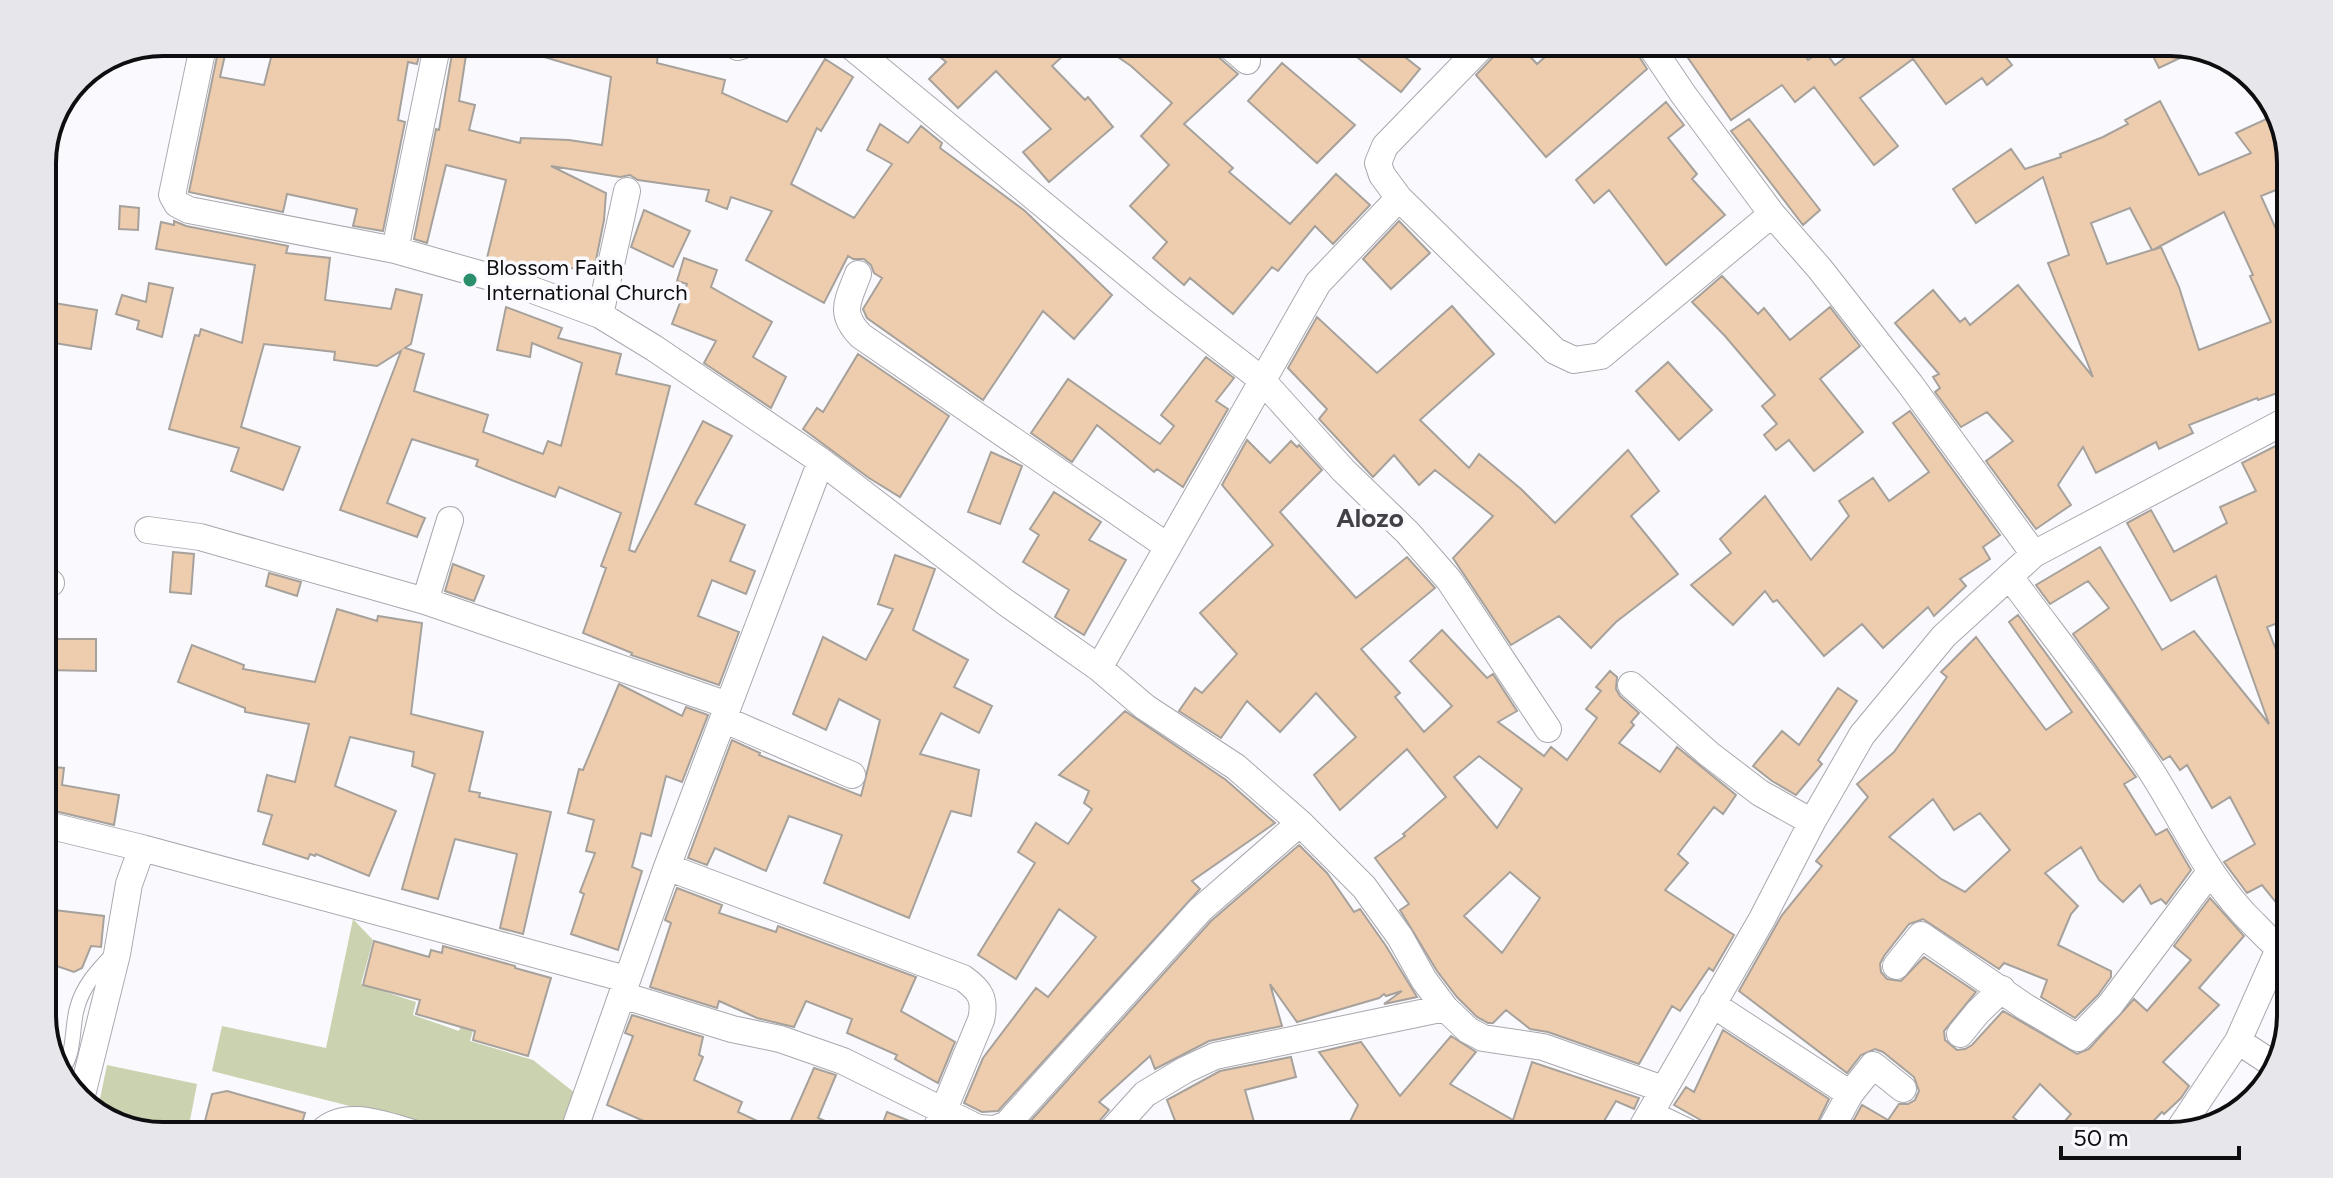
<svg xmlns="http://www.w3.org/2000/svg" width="2333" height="1178" viewBox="0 0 2333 1178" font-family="Figtree,sans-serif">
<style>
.green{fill:#cbd2af}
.building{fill:#eecdaf;stroke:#a7a19c;stroke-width:2;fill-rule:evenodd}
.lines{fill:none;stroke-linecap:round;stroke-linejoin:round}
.service-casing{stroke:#a8a8af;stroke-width:16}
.minor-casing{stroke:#a8a8af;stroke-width:28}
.service{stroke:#fff;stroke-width:14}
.minor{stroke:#fff;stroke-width:26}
.poi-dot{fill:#2a906c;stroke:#fafafe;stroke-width:3}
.labels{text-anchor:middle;stroke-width:7;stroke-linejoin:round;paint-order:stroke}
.poi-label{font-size:22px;fill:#0e0e11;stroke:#fafafe;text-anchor:start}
.quarter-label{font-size:26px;font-weight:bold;fill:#414147;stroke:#fafafe}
.rim{fill:none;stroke:#0e0e11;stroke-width:4}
</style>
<rect width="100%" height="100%" fill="#fafafe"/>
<!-- green -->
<path class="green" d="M353,919L373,940L361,984L416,1002L413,1015L459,1031L476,980L487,983L470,1041L533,1060L575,1093L560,1136H468L212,1071L222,1026L326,1048Z
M107,1065L197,1084L187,1136C157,1136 120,1133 97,1113Z"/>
<!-- building -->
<path class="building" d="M220,42H228L220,77L264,85L275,42H292L329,51L331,42H422L417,64L408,62L398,120L405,122L383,231L353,226L357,209L287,194L283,212L189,192Z
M454,42H468L459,101L475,105L469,130L520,143L521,138L569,140L602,145L611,77L511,47L512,42H659L657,63L725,80L722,93L787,122L825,59L853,77L821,131L817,128L791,184L854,218L892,164L867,150L880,124L908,143L921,126L942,143L940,148L1025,211L1112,295L1074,339L1043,311L983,400L867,318L863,309L882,278L874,273L871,265L864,259H853L848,256L824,303L746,260L772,211L731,197L727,209L706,201L709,190L638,180L630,175L620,177L551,166L606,193L604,220L594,270L528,265L527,268L487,258L506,180L446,165L427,243L414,239L436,129L439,130Z
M922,42H1078L1052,66L1085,100L1088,97L1113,127L1049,182L1023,152L1051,129L996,71L958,108L929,79L946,62Z
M1096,42H1206L1215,54L1238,74L1184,124L1233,168L1229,172L1290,224L1336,174L1370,205L1333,244L1315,226L1278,271L1272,267L1233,314L1190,278L1184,285L1153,258L1167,242L1130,206L1169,165L1141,136L1172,103L1131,66Z
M1338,42H1386L1420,69L1401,92Z
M1502,42H1517L1537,64L1562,42H1630L1647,69L1546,157L1476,75L1497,53Z
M1677,42H1796L1808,60L1823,49L1835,65L1866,42H1994L2012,65L1987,85L1982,78L1946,104L1913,59L1860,98L1898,146L1874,165L1814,87L1795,102L1782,85L1731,120Z
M2146,42H2170L2199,49L2159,68Z
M1282,63L1355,125L1317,163L1248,101Z
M2160,101L2199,175L2251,153L2236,133L2277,114L2284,134L2276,137L2291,171V184L2261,196L2291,262V388L2258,400L2257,398L2189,425L2193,433L2159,449L2156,442L2096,473L2083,447L2058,485L2071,505L2036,529L1986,461L2013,441L1987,412L1961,427L1935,392L1940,388L1933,377L1939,374L1895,323L1933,290L1960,322L1965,318L1970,325L2018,285L2093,377L2048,263L2069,255L2043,177L1976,223L1953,189L2011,149L2025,169L2061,157L2060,154L2103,137L2128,124L2125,120ZM2130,208L2152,250L2107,264L2091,223ZM2224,212L2253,275L2250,276L2271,322L2199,350L2179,287L2161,247L2153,250Z
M1666,102L1684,125L1668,138L1697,174L1692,179L1725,215L1666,265L1609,190L1594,203L1576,180Z
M1749,119L1820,210L1803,225L1731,131Z
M120,206L139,208L138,230L119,229Z
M644,210L690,231L673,267L631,247Z
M174,221L186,226L288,246L286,253L330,258L325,300L391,309L396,289L422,295L411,344L405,348L424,354L414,391L488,415L483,432L543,454L548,441L561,446L582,363L532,343L530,357L497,350L506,307L562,328L558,338L621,354L616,374L670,386L629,550L635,552L703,421L732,436L695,504L745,525L730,561L755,571L746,594L712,580L698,616L739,632L719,685L631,655L632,653L583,633L606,568L601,566L621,513L559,487L555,497L476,466L478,460L412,439L387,503L425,518L417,537L340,510L401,351L377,366L334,360L335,352L264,344L241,427L300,447L283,490L231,471L239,448L169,429L195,335L199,336L201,329L242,343L255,265L156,249L161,222L174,225Z
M1399,221L1430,253L1391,289L1363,259Z
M684,258L717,270L711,287L772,322L753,357L786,377L771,408L704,363L716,341L672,324L687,284L677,281Z
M1722,276L1758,314L1764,308L1790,340L1830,307L1860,346L1820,379L1863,432L1814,471L1789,440L1776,450L1764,435L1777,424L1762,406L1775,395L1725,336L1692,302Z
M149,283L173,288L162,337L137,329L139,321L116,314L122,295L146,302Z
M42,301L97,310L91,349L42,341Z
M1452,306L1494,354L1420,420L1469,468L1479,454L1521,489L1555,523L1628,450L1659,491L1631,516L1678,574L1616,622L1591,648L1559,616L1511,645L1453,558L1493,516L1435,470L1419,485L1394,455L1373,477L1319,419L1327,409L1288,368L1317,317L1377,373Z
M858,354L949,416L900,497L869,478L803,429L817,408L823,412Z
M1206,357L1234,378L1216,401L1228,409L1183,487L1157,469L1154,472L1097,425L1072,462L1031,433L1068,379L1160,444L1174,426L1161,415Z
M1668,362L1712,410L1679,440L1636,391Z
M1910,411L2000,535L1983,547L1990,559L1960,579L1966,586L1934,616L1928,607L1883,648L1862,624L1824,656L1777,600L1773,602L1765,591L1733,625L1691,585L1731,553L1720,539L1765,496L1811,560L1849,516L1839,501L1873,478L1889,501L1929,472L1893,423Z
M2291,438V519L2278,526L2290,548L2278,554L2291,585V618L2267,627L2291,687V921L2262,885L2247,893L2224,862L2255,844L2230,797L2212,808L2187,765L2180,770L2170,756L2163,760L2073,634L2109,608L2088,581L2050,604L2036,585L2100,547L2162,650L2194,631L2269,724L2216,576L2171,601L2127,523L2151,510L2174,552L2227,523L2220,507L2256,491L2242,463Z
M1247,440L1270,463L1291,441L1297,447L1299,445L1322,470L1280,512L1356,598L1407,557L1435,588L1361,649L1400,693L1395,697L1424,732L1452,706L1410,661L1442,630L1487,678L1493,674L1517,711L1498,722L1544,756L1551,747L1567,760L1597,718L1586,709L1601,691L1596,687L1610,671L1617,677L1616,689L1620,696L1639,713L1631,722L1634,725L1619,743L1660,772L1677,747L1736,795L1723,814L1714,807L1678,854L1688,863L1665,890L1734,935L1713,971L1709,968L1680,1011L1672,1006L1639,1064L1548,1032L1530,1029L1506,1010L1493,1023H1488L1477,1017L1457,997L1437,971L1400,910L1409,904L1375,858L1405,836L1403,834L1446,797L1407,749L1340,810L1314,775L1356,737L1316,693L1280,732L1247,701L1221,738L1179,711L1195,688L1202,693L1237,654L1200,613L1273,545L1222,485ZM1479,756L1522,789L1497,828L1454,777ZM1510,872L1540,898L1502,953L1464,916Z
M991,452L1022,466L1000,524L968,512Z
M1054,492L1101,522L1089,540L1126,560L1084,635L1055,617L1069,590L1023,562L1039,535L1030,529Z
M173,552L194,554L191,594L170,592Z
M895,555L935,569L913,630L968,660L954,687L992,706L979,733L941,713L920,754L979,770L971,816L951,811L909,918L824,883L842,835L789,816L766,871L715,848L707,865L688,858L732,740L760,753L759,755L861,796L880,720L839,699L826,730L793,714L823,637L866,660L893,609L878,604Z
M453,564L484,576L474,601L445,591Z
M269,573L301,582L297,596L266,586Z
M337,609L377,621L378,616L422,623L411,714L483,732L469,791L480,793L479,797L551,812L523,934L500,928L517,854L455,839L438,899L402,889L435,774L412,766L414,752L350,737L335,786L396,811L369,876L316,854L315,856L310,854L308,859L263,844L272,815L258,811L267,775L295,782L309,724L245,712V708L178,682L192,645L244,665L243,669L315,682Z
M2018,615L2136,777L2124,784L2156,835L2167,829L2191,870L2166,904L2161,899L2151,904L2140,885L2123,902L2099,880L2081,847L2045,873L2078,906L2071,914L2058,945L2111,971V977L2098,995L2075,1018L2041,997L2047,980L2004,963L1999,969L1923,919L1909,924L1884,956L1880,964L1881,972L1887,979L1901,981L1924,957L1976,992L1944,1031L1945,1040L1957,1050L1965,1049L1972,1045L2003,1011L2077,1054L2089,1049L2134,999L2147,1011L2191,960L2174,946L2210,898L2244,936L2199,988L2219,1005L2163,1062L2189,1086L2181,1098L2164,1114L2162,1112L2139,1136H2052L2071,1114L2040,1084L2013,1117L2036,1136H1845L1862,1105L1888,1120L1899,1104H1908L1915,1100L1919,1091L1914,1077L1883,1052L1875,1049L1861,1055L1847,1073L1739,991L1782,915L1822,866L1816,861L1868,797L1857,784L1894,752L1947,677L1941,672L1976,637L2046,730L2072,712L2009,622ZM1933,799L1954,830L1980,813L2010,850L1965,892L1941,879L1889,837Z
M45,639H96V671L45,670Z
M619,684L682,716L686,707L708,715L682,782L666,776L651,836L641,833L632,867L642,871L618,950L571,934L584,894L580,892L595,853L586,851L594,820L568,813L579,769L583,770Z
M1838,688L1857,701L1818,760L1822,764L1796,795L1772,781L1753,766L1782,731L1799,745Z
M1125,711L1226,780L1275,823L1192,881L1200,889L998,1111L982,1112L964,1103L983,1058L1036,988L1048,997L1096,937L1059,909L1016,979L978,955L1035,863L1018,852L1036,823L1068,844L1092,809L1084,803L1089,791L1059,775Z
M42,766L64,768L62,785L119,795L114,825L42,808Z
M1299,845L1327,873L1354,912L1360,909L1386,946L1417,997L1384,1004L1402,991L1386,996L1384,994L1379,998L1297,1022L1270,984L1282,1026L1209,1041L1155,1069L1150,1056L1099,1102L1109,1110L1095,1126L1091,1136H1017L1211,921Z
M677,888L722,905L719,913L776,932L778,926L916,977L901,1011L955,1042L938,1083L895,1059L897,1055L847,1033L852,1019L806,1001L794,1027L757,1018L719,1001L717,1008L650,987L671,923L665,920Z
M54,910L104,916L101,947L91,946L82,968L74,972L42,961V939L51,940Z
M374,941L429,957L431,950L442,953L443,946L515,966V968L551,978L528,1056L473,1040L475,1031L416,1014L420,1000L363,985Z
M632,1015L703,1037L699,1055L703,1057L694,1080L742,1102L738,1112L785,1134L814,1068L836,1075L818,1118L861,1136H719L690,1122L684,1136H678L607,1105L633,1036L625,1033Z
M1723,1030L1829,1099L1811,1136H1712L1710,1128L1704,1122L1674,1105L1686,1087L1694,1092Z
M1451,1036L1476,1052L1450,1084L1513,1120L1532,1062L1639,1098L1634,1109L1616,1101L1595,1136H1343L1358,1105L1319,1052L1361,1042L1400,1096Z
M1291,1057L1296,1077L1245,1090L1258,1136H1181L1167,1100L1220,1071Z
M227,1091L305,1113L298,1136H249L205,1121L212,1094Z
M887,1112L920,1125L917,1136H878Z"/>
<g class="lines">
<!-- service casing -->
<g class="service-casing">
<path id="service" d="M59,1073C76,1057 71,1029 77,1008C83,986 96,972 111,956"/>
</g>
<!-- minor casing -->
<g class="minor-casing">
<path id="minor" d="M204,42L172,195L177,204L189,210L395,250L522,286L600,315L654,348L821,461L1005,602L1099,668L1145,707L1236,767L1300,823L1364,887L1400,937L1424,980L1445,1008L1468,1030L1483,1038L1543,1047L1663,1089
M728,42L738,47L753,42
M846,42L1164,304L1261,379L1343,470L1408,533L1449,580L1548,729
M1225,42L1247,61
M1486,42L1385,146L1378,163L1382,175L1399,198L1555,351L1574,360L1601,356L1772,214
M1648,42L1683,94L1772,214L1820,269L1910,384L2034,554
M395,250L438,42
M858,274C848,301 838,313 861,336L1167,546
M600,315L627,191
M148,530L200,537L425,601L728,705
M2010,577C2058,642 2109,706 2153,774C2186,826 2209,881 2254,924C2266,936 2276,948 2291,955
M42,583H51
M425,601L450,520
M1099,668L1318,283L1399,198
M1631,685L1709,754L1760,793L1812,822
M723,719L852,775
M43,824L142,848
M667,867L963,978C980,990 986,999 981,1020L933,1136
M1896,966L1921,935L2024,1006L2078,1038L2110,1005L2210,872
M622,995L732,1029L780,1039L843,1061L978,1128L995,1129L1007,1124L1200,910L1300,823
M1712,1004L1850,1094L1827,1136
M1960,1034L1978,1012L2002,989
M2238,1041L2279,1068
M1850,1094L1873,1065L1903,1089
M81,1099L117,954L129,884L142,848L626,979
M1650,1114L1696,1136
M2176,1134L2238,1041L2279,949
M318,1136C343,1105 389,1127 423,1136
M572,1136L667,867L821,461
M1107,1136L1145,1094L1185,1070L1215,1056L1445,1008
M1637,1136L1762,919L1812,822L1862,735L1944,636L2034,554L2291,418"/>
</g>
<!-- service -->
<use href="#service" class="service"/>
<!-- minor -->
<use href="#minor" class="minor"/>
</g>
<!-- markers -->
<circle class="poi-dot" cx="470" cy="280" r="8"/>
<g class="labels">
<!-- poi labels -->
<g class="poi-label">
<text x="486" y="275">Blossom Faith<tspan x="486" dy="25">International Church</tspan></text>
</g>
<!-- quarter labels -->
<g class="quarter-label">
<text x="1370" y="527">Alozo</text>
</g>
</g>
<!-- crop -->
<path d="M0 0H2333V1178H0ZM163 56H2170A107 107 0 0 1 2277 163V1015A107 107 0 0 1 2170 1122H163A107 107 0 0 1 56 1015V163A107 107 0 0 1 163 56Z" fill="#e7e7eb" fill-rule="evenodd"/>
<path class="rim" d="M163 56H2170A107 107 0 0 1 2277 163V1015A107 107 0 0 1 2170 1122H163A107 107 0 0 1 56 1015V163A107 107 0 0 1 163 56Z"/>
<!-- scale -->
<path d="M2061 1146v12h178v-12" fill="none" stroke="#0e0e11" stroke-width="4"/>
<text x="2073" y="1146" font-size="24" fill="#0e0e11" stroke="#fafafe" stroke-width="6" paint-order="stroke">50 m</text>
</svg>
